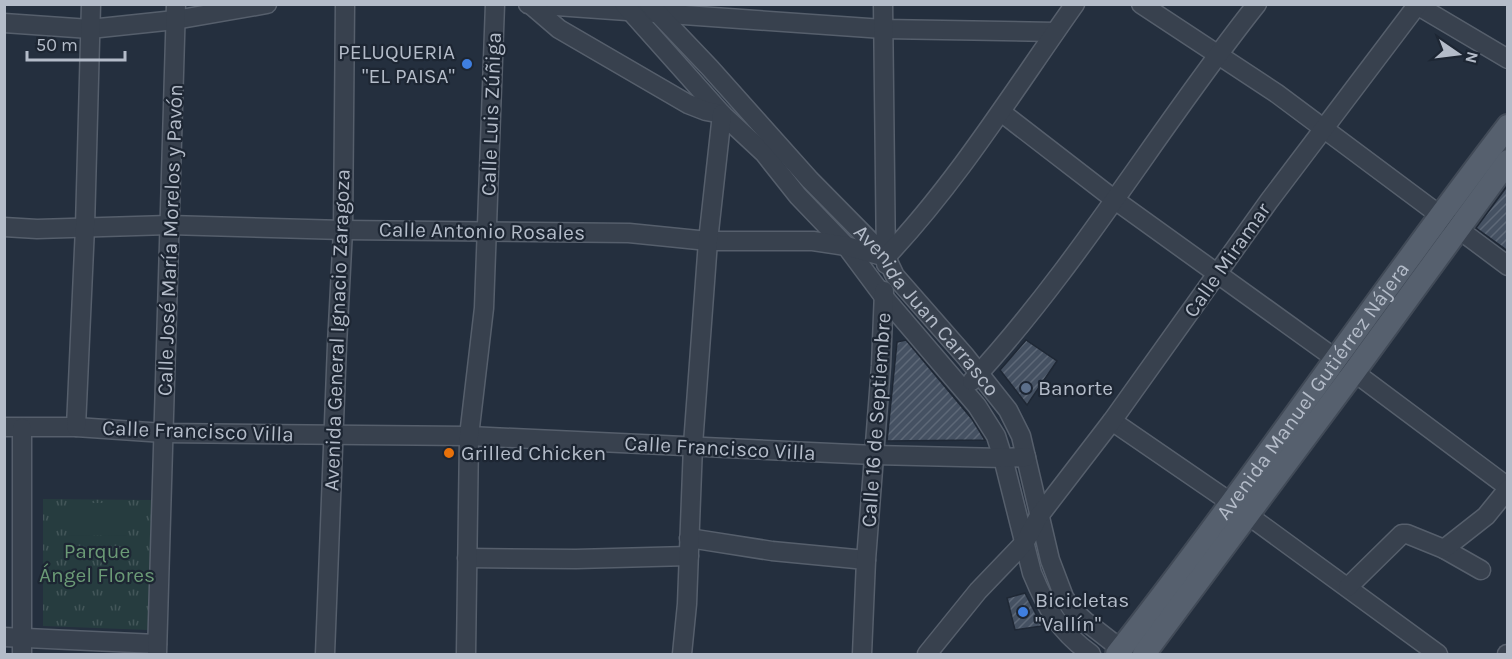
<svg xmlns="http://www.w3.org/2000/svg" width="1512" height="659" viewBox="0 0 1512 659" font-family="Karla,sans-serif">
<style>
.grass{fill:url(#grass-tufts)}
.garden{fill:#263c3f}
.building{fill:url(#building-hatch);stroke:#1f2835;stroke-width:1.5}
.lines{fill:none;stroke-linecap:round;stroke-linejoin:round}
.minor-casing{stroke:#565f6c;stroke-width:21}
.major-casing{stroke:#414a57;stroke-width:26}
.minor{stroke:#38414e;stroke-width:18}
.major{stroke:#56606e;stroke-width:22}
.shop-dot{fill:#3f7fe0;stroke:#1d2633;stroke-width:2}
.service-dot{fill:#5c6f8a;stroke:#1d2633;stroke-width:2}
.food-dot{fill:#e8710a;stroke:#1d2633;stroke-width:2}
.labels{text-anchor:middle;stroke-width:4.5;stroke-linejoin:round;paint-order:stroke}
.poi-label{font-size:21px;fill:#b4bcc9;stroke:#1d2633;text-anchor:start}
.street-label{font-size:21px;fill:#b4bcc9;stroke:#1d2633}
.park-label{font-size:21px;fill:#6b9a76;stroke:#1d2633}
</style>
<defs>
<pattern id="grass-tufts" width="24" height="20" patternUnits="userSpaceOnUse" patternTransform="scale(1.5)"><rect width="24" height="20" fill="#263c3f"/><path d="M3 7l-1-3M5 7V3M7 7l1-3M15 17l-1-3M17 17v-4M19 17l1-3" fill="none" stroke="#435659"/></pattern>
<pattern id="building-hatch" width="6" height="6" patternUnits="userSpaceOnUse" patternTransform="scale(1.5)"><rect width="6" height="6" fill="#455162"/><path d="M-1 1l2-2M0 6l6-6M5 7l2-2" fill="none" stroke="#5d6877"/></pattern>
</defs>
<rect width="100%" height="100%" fill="#242f3e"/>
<!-- grass -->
<path class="grass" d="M43,499L153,500L149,630L43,626Z"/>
<!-- garden -->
<path class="garden" d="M69,503H128V535L69,536Z"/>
<!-- building -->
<path class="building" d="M1508,185V251L1476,228Z
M906,340L972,419L985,440L887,441L897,342Z
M1026,340L1057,361L1027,405L1000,370Z
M1025,593L1042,626L1015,630L1007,598Z"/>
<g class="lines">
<!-- minor casing -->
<g class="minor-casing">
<g id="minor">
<path d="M528,4L883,29L1055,32"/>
<path d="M624,4L722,114L764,153L798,196L846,246L884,297L977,406L996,436L1003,458L1032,573C1047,609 1059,631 1091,654"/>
<path id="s1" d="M649,4L710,68L810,180L886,257L895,276L966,357L1008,410L1021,436L1050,560L1064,597L1072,609L1085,621L1121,649"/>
<path d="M883,4L886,264"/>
<path d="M1141,4L1276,93L1508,266"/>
<path d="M1415,4L1508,59"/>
<path d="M531,5L559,29L688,104L706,111L722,114"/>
<path d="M4,23L90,29L175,20L267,4"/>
<path d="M1001,112L1115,200L1354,372L1508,487"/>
<path d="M4,227L37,229L169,225L343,230L629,233L708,241H813L846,246L886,257"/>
<path d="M886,257C958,181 1014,90 1075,4"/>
<path d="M972,381C1079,265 1159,127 1257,4"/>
<path d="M1112,421L1230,502L1438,654"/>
<path d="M4,427H76L164,433L469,436L874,455L1003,458L1026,457"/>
<path d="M76,427L85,227L91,4"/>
<path d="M689,538L772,551L866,560"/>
<path d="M1444,549L1481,570"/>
<path d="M467,558L576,559L689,556"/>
<path d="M1348,587L1402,534H1407L1444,549L1486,516L1508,489"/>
<path d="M4,637L157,644"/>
<path d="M22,654V428"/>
<path d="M157,654L176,4"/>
<path d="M325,654L337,345L343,230L345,4"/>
<path d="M466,654L469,436L484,308L495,4"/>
<path d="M682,654L687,604L693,445L708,241L722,114"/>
<path d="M862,654L866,560L881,366L884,291"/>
<path d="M927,654L978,591L1025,542L1039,516L1112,421L1269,201L1418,4"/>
<path d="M1507,654H1508"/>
</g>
</g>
<!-- major casing -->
<g class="major-casing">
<g id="major">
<path id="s2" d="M1117,654C1252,482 1374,300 1508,126"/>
<path d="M1144,654L1354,372L1508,161"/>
</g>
</g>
<!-- minor -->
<use href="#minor" class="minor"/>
<!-- major -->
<use href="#major" class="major"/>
</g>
<!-- markers -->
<g class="shop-dot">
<circle cx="467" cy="64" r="6"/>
<circle cx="1023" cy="612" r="6"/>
</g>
<circle class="service-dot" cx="1026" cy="388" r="6"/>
<circle class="food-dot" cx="449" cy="453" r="6"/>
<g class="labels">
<!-- poi labels -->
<g class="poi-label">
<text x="455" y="59" text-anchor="end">PELUQUERIA<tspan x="455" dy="24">"EL PAISA"</tspan></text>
<text x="1038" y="395">Banorte</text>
<text x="461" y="460">Grilled Chicken</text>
<text x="1035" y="607">Bicicletas<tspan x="1035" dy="24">"Vallín"</tspan></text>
</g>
<!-- street labels -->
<g class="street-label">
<text transform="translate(491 114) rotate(-88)" y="7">Calle Luis Zúñiga</text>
<text transform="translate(482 231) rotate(1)" y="7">Calle Antonio Rosales</text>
<text transform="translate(170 240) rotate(-88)" y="7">Calle José María Morelos y Pavón</text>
<text transform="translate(1227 260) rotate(-55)" y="7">Calle Miramar</text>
<text dy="7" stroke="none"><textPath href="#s1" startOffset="414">Avenida Juan Carrasco</textPath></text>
<text transform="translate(337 330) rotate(-88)" y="7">Avenida General Ignacio Zaragoza</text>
<text dy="7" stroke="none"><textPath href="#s2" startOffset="328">Avenida Manuel Gutiérrez Nájera</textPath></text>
<text transform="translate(876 420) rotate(-86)" y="7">Calle 16 de Septiembre</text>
<text transform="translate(198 431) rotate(2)" y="7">Calle Francisco Villa</text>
<text transform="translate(720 448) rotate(3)" y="7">Calle Francisco Villa</text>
</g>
<!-- park labels -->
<g class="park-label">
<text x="97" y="558">Parque<tspan x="97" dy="24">Ángel Flores</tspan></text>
</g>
</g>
<!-- border -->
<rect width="1512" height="659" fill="none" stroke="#b4bcc9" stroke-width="12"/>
<!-- north arrow -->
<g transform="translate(1458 54) rotate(104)" stroke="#1d2633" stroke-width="4.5" paint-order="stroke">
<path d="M0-4.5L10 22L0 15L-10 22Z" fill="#b4bcc9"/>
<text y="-9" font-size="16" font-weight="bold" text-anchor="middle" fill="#b4bcc9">N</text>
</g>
<!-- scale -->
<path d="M27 51v9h98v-9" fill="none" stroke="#b4bcc9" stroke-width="3"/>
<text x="36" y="51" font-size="18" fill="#b4bcc9" stroke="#1d2633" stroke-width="4.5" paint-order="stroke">50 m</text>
</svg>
